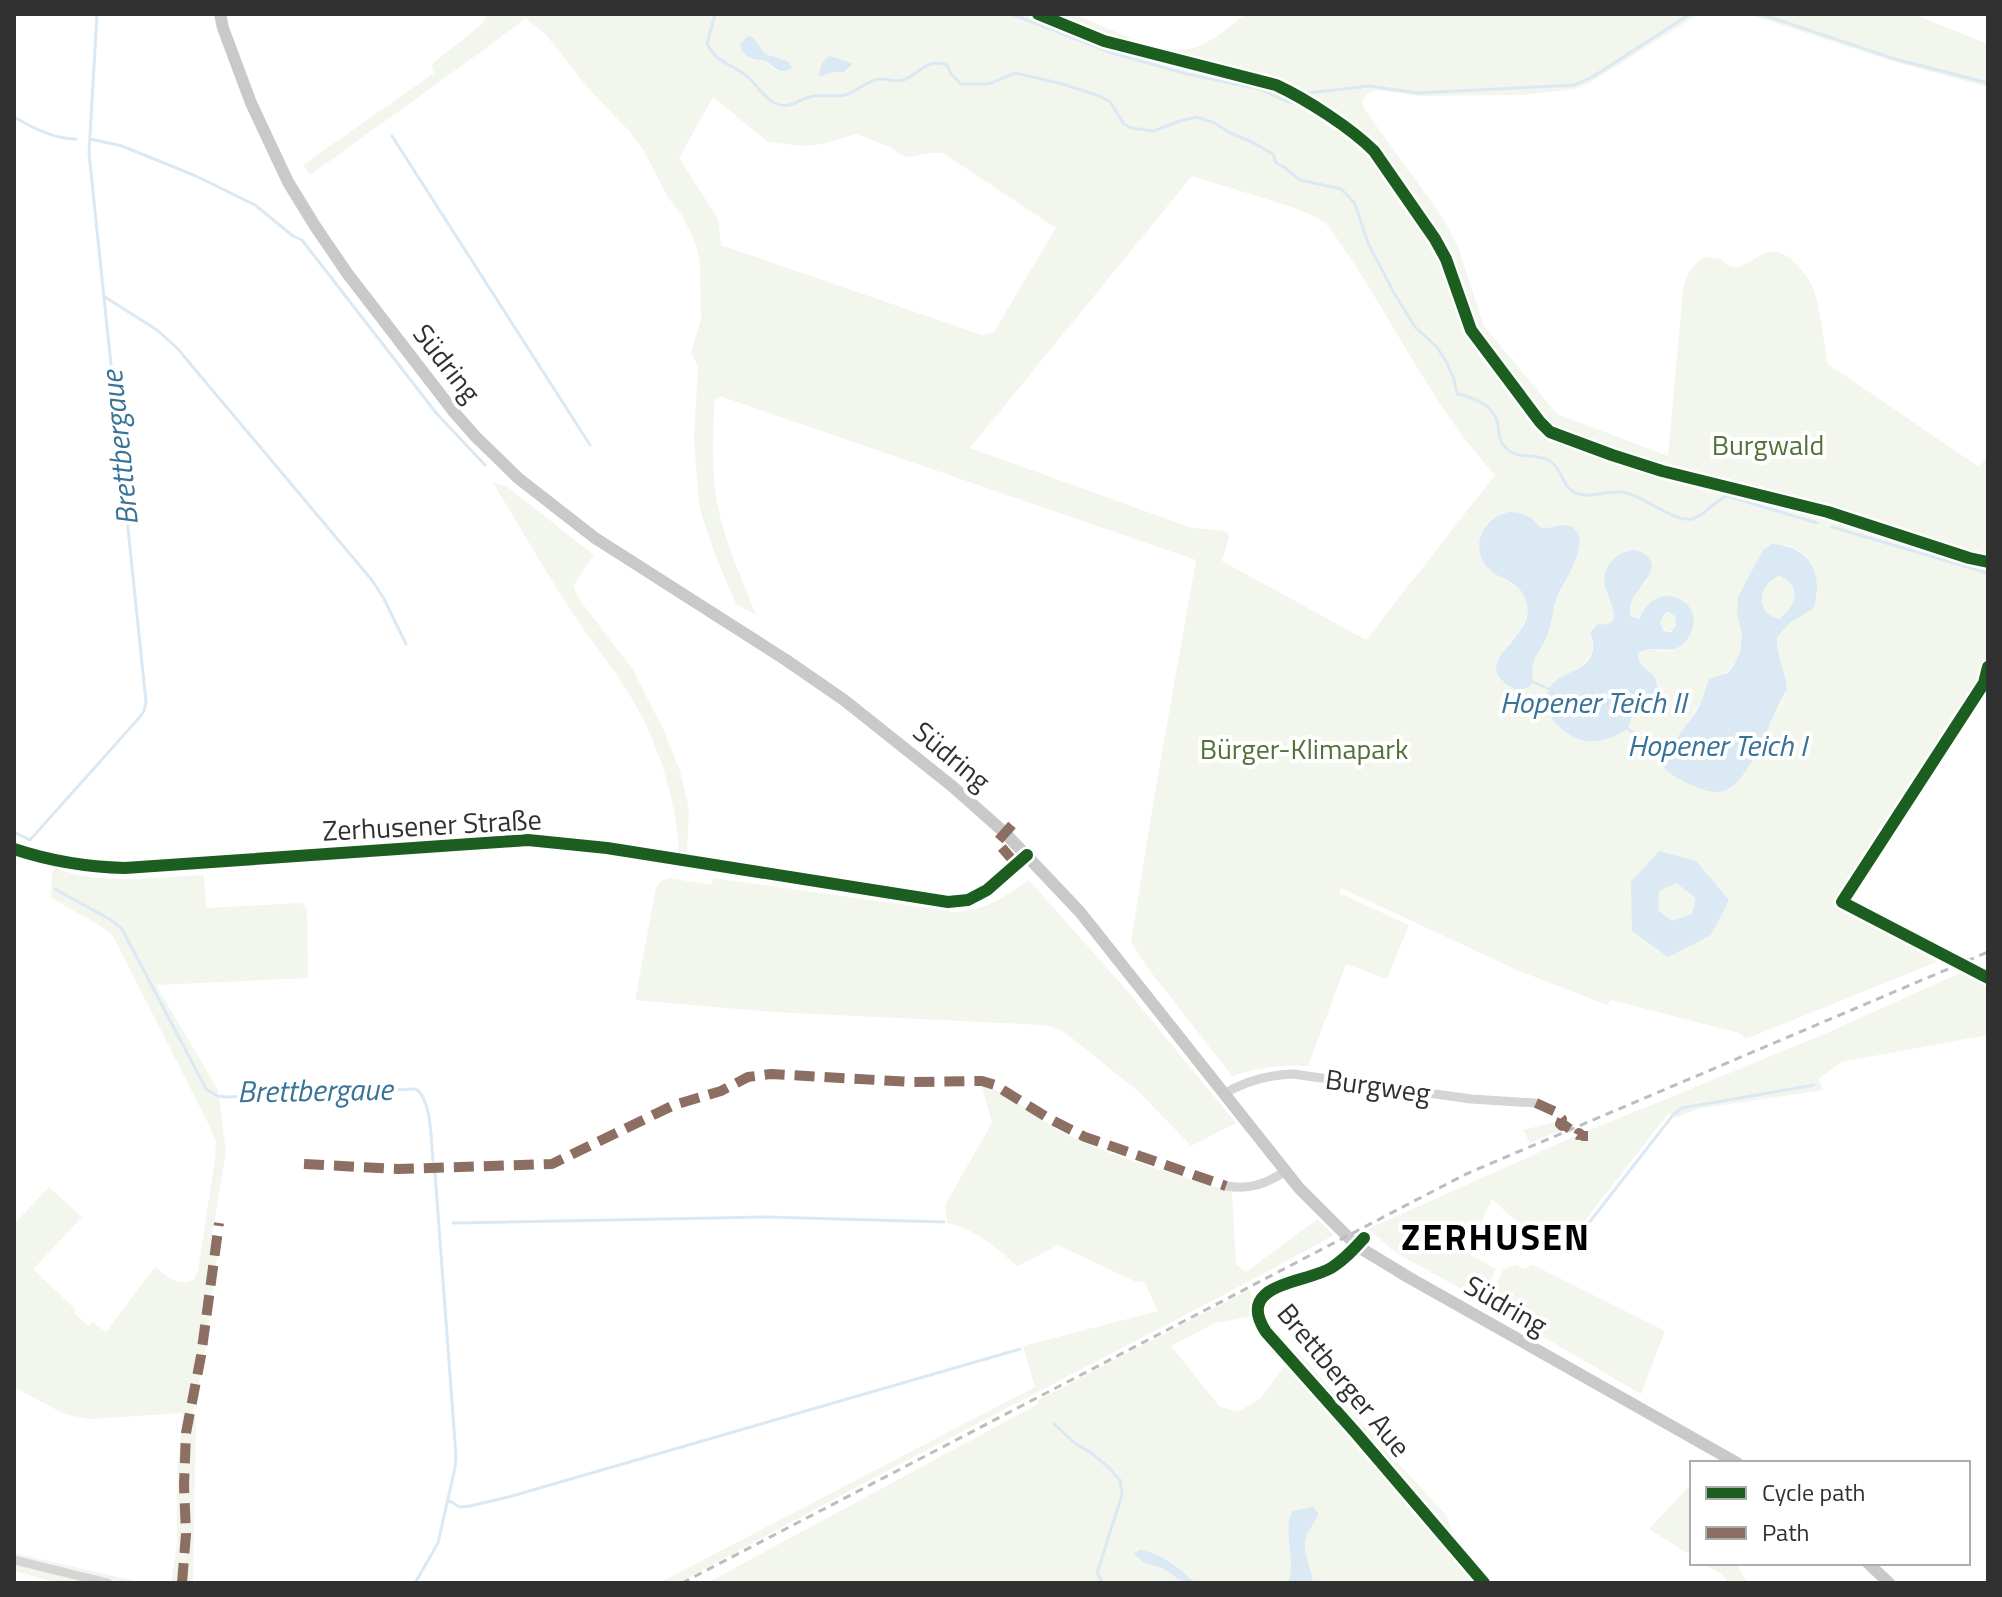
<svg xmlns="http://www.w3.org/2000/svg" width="2002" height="1597" viewBox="0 0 2002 1597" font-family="'Titillium Web',sans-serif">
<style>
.green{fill:#f2f6ed;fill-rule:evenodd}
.water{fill:#dae9f4;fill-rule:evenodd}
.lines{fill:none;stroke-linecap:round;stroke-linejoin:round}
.stream{stroke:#dae9f4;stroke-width:3}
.minor{stroke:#d5d5d5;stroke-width:9}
.major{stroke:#c9c9c9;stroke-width:12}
.rail{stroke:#bdbdbd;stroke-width:3;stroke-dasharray:8 6;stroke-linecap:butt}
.quiet{stroke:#8d6e63;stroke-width:10;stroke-dasharray:20 10;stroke-linecap:butt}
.cycleway-casing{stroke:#fff;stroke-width:17}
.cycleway{stroke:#1b5e20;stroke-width:12}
.labels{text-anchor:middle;stroke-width:8;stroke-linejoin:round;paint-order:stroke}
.street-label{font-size:28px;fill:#313131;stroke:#fff}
.park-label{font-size:28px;fill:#54703b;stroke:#fff}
.water-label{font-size:30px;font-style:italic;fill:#397398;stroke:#fff}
.district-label{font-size:36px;font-weight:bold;letter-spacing:2px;fill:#000;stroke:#fff}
</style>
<rect width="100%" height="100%" fill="#fff"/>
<!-- green -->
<path class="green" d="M488,14H1075C1104,26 1162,57 1193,48C1212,43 1230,25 1246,14H1699L1591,82L1575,89L1521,95L1419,96L1378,90L1368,93L1362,101L1365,110L1443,218L1458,247L1484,326L1557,414L1668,456L1683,290C1687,274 1691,265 1705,257L1720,259C1747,288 1761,227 1796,264C1803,272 1810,280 1814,290C1821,313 1823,340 1828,364L1979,467L1988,456V676L1982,675L1968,701L1833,906L1898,939L1937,962L1746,1039L1739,1033L1611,1000L1607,1005L1517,970L1341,888L1339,893L1409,925L1387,979L1346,964L1308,1066C1281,1064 1257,1068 1232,1076L1147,967L1131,942L1154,798L1196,560L720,396L715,400C712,438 711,478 720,516C728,550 744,583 756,615L736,604L716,557L702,516L699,502L694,439L698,366L691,353L701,319L700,265L696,244L683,217L667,196L644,151L629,131L588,88L546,35L526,18C455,72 382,123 310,175L303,165L434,73L431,65L482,24ZM755,40L765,54L788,61L784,72L773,69L766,61C753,61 742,58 740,44ZM830,56L852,63V66L844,72H833L820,77ZM713,97L768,142L804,146L823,144L856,134L890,147L900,154L908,157L930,153H943L1056,228L994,332L982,335L721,245L718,219L679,158ZM1192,176L1295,208L1316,217L1327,225C1387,305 1427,401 1495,475L1366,640L1222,561L1229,537L1228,533L1225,531L1192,528L970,448ZM1501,513C1510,515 1521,515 1529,518C1540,522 1538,531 1553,526L1566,580L1556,600L1547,636L1534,660L1531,672L1533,680L1507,645C1535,621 1536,592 1499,577L1485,526ZM1772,544L1786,545L1801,552L1818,594L1814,608L1790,623L1776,637C1777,655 1786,672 1787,690L1753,760L1700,789L1669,773L1664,763L1704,696L1734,665L1740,652L1742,634L1737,613L1738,597ZM1648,580C1638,590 1626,602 1631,617L1640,619L1643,612L1691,609C1693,627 1691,646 1670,651C1657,654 1652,644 1638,653C1635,663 1644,668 1651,673V702L1638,709L1631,718L1582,740L1557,725L1549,688C1569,668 1602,667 1590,632L1593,627L1611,623C1617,612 1610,601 1605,590Z
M1748,14H1913L1988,44V87L1892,61Z
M493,483L506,486L594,555L573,586L579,599L633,670L663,729L680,771L689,809L687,852L679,851C677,809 663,759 644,721C625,681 594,646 570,609C543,568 519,525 493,483Z
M1779,576C1803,586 1797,605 1779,619C1754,612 1758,586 1779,576Z
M1660 622a9 9 0 1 1 18 0a9 9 0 1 1-18 0Z
M55,868C100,886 156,877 204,875L206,908L301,903L307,909L308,978L156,985L218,1090L226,1152L212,1235L220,1238L204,1358L192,1417L196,1419L193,1583H171L177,1545V1471L183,1413L89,1419L64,1414L14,1387V1224L49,1187L82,1217L33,1269L76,1310L74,1313L89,1326L93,1322L106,1332L155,1267C169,1277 177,1287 194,1280L198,1270L215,1160L216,1142L208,1123L113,936C95,920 71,911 51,897L52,873Z
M669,878L711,885L714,878L955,912C989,909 1002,898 1029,880L1130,994L1236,1123L1191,1146L1140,1093L1072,1038L1059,1029L1044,1025L772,1012L635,1000L656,888L661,881Z
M1962,972L1988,985V1035L1841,1062L1819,1079L1823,1090L1697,1109L1676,1118L1669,1113L1561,1251L1529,1233L1492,1199L1467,1253L1496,1269L1481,1300L1398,1254L1368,1229L1571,1138L1829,1032Z
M982,1086C1008,1090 1042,1123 1067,1135C1120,1160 1177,1174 1232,1192L1236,1264L1246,1272L1317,1219L1334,1235L1246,1283L883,1473L678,1583H659L1035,1387L1023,1346L1158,1311L1144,1281L1137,1282L1132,1280L1058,1245L1018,1266C996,1249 975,1228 947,1223L945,1205L992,1123Z
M1555,1122L1562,1130L1530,1143L1523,1130Z
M1515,1265L1524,1269L1533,1265L1665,1331L1641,1394L1487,1304L1503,1270Z
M1250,1289L1252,1316L1215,1323L1171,1346L1219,1406L1238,1412L1261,1398L1296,1350L1373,1436L1446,1515L1457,1544L1453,1551L1478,1583H707L1038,1404V1400Z
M1692,1483V1556L1649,1529Z
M14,1553L144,1583H59L14,1571Z
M1703,1563H1736L1747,1583H1729L1721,1574Z"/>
<!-- water -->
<path class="water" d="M749,35L755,40L765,54L788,61L792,68C782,76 774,68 766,61C753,60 742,58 740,44Z
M830,56L852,63V65L844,72H833L820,77L819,76C820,67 822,60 830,56Z
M1509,512C1517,512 1525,514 1532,519C1534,520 1539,526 1541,527C1552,531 1566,518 1576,531C1589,547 1562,584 1556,600C1552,612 1552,625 1547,636C1543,646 1536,654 1533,664C1531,670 1534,677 1532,682C1530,688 1522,689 1517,690C1468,666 1520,645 1527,617C1529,606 1526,597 1519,589C1510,579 1497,578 1488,568C1469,547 1483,517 1509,512Z
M1772,544C1809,546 1824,573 1814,608L1790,623L1777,637C1776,655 1786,672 1787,690C1771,714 1753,778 1726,790C1718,794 1705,791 1696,787C1685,782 1673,777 1664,768C1666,747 1686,728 1697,710C1703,700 1705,690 1709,679L1728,673L1734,665L1740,652L1742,634L1737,613L1738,597L1763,550ZM1779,576C1803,586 1797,605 1779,619C1754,612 1758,585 1779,576Z
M1634,550C1644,552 1648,555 1652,564C1650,585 1624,596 1631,617L1640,619C1656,573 1716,605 1685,642C1671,658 1653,643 1638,653C1637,671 1656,669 1657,686C1657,702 1645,702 1636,710C1631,715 1630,722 1628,729C1615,736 1602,743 1586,741C1564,737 1534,710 1551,686C1559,674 1578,672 1587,662C1595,653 1594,642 1590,632L1598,624C1629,629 1604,594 1604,580C1605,573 1607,566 1611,562C1617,554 1625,551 1634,550ZM1668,612L1675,616L1676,626L1671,632L1664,631L1660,623L1664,614Z
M1659,851L1696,861L1729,900L1711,935L1668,957L1632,931L1631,882ZM1676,883L1696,898L1692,914L1672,921L1658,910L1659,891Z
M1313,1507L1318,1513C1316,1523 1309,1528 1306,1537C1301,1552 1312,1568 1313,1583H1288C1297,1561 1282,1534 1292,1511Z
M1140,1550C1164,1554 1178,1568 1196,1583C1175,1583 1178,1575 1161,1568C1148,1562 1144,1566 1134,1553Z"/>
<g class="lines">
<!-- stream -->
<path class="stream" d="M715,14L707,44C718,64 728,62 744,74C756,82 762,97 775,103C791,111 800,97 815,96C825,95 836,97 845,95C857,92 867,80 879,79C887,78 895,83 903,80C920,75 923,58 947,65L951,74L961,84H989L1015,73L1059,83L1100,96L1110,102L1124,124L1131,128L1154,131L1179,121L1197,117L1215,123L1228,132L1252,142L1273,154L1276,163L1284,167L1300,180L1341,189L1348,196L1355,204L1368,243L1394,293L1415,327L1436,346L1446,361L1454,379L1457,394C1473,397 1496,406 1498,425C1499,433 1499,441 1505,447C1518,461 1536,452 1550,461C1563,469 1562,488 1576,493C1593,500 1611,487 1630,494C1648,500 1675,522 1692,519C1706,515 1714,501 1727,496L1817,523
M1011,14L1112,53L1187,74L1260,89L1288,102L1295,103L1308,93L1369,86L1418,93L1574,85L1594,76L1690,14
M1761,14L1895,59L1988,83
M14,117C33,128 54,139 76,139
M392,136L590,445
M90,139L122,146L196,176L255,205L293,236L302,240L437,414L485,465
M105,297L157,330L177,348L371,579L383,597L406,644
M1832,527L1988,573
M1533,682L1549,689
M1628,729L1668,756
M14,832L30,840L139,718L144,711L146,702L89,153L97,14
M55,889L111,920L122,929L206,1089L217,1096L226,1097L416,1089C432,1100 431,1142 433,1161
M453,1223L768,1217L944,1222
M1567,1251L1673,1115L1682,1108L1814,1085
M1054,1424L1076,1444L1090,1452L1108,1467L1120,1480L1122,1495L1097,1573L1103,1583
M448,1500L460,1507L470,1506L512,1496L1020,1349
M415,1583L438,1543L455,1468L456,1456L435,1173"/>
<!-- minor -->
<path class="minor" d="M14,849C50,861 87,867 125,868L528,840L607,848L948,902L968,900L987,890L1027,855
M1224,1094C1245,1081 1269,1075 1293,1074L1471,1099L1536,1103
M1226,1186C1249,1190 1267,1184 1285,1171
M1364,1238C1354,1249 1344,1260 1331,1268C1304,1284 1234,1283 1266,1332L1355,1432L1484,1583
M14,1560L108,1583"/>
<!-- major -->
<path class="major" d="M220,14L223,28L251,103L288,182L315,226L347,273L454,412L475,436L518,478L595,538L786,660L844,700L952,786L1005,833L1080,912L1299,1188L1357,1246L1408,1277L1737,1463
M1868,1563L1889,1583"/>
<!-- rail -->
<path class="rail" d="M682,1583L1466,1174L1988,952"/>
<!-- quiet -->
<path class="quiet" d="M1012,825L997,842L1016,864
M1536,1103L1556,1112L1562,1119L1560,1124L1562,1126L1563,1124L1578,1135L1579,1133L1583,1136H1588
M304,1164L398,1169L552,1164L674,1105L721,1091L748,1077L771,1074L912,1082L982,1081L995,1085L1048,1118L1085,1137L1226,1186
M182,1583L186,1534L184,1485L186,1433L201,1356L219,1223"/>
<!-- cycleway casing -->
<g class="cycleway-casing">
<path id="cycleway" d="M1038,14L1104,41L1276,85C1306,99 1351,128 1374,151L1435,239L1446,259L1471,330L1540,422L1550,432L1612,455L1662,471L1828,512L1969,558L1988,562
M1988,667L1984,683L1842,902L1988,978
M14,849C50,861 87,867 125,868L528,840L607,848L948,902L968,900L987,890L1027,855
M1364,1238C1354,1249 1344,1260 1331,1268C1304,1284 1234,1283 1266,1332L1355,1432L1484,1583"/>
</g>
<!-- cycleway -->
<use href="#cycleway" class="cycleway"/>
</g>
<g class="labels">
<!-- street labels -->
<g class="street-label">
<text transform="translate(447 363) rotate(52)" y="10">Südring</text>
<text transform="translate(952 756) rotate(40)" y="10">Südring</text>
<text transform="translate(432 825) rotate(-3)" y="10">Zerhusener Straße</text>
<text transform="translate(1378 1086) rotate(8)" y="10">Burgweg</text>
<text transform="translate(1506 1305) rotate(30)" y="10">Südring</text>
<text transform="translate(1344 1380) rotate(50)" y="10">Brettberger Aue</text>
</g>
<!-- park labels -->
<g class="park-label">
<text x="1768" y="455">Burgwald</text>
<text x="1304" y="759">Bürger-Klimapark</text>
</g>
<!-- water labels -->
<g class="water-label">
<text transform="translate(120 448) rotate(-96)" y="10">Brettbergaue</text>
<text x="1593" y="713">Hopener Teich II</text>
<text x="1717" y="756">Hopener Teich I</text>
<text transform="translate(315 1091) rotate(-1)" y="10">Brettbergaue</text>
</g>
<!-- district labels -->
<g class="district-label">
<text x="1496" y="1250">ZERHUSEN</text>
</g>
</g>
<!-- border -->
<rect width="2002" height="1597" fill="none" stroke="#313131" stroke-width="32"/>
<!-- legend -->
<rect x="1690" y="1461" width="280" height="104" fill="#ffffff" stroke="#adadad" stroke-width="2"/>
<rect x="1706" y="1487" width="40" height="12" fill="#1b5e20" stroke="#adadad" stroke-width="2"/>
<text x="1762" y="1501" font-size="24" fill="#313131">Cycle path</text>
<rect x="1706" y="1527" width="40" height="12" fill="#8d6e63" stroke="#adadad" stroke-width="2"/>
<text x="1762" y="1541" font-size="24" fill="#313131">Path</text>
</svg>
